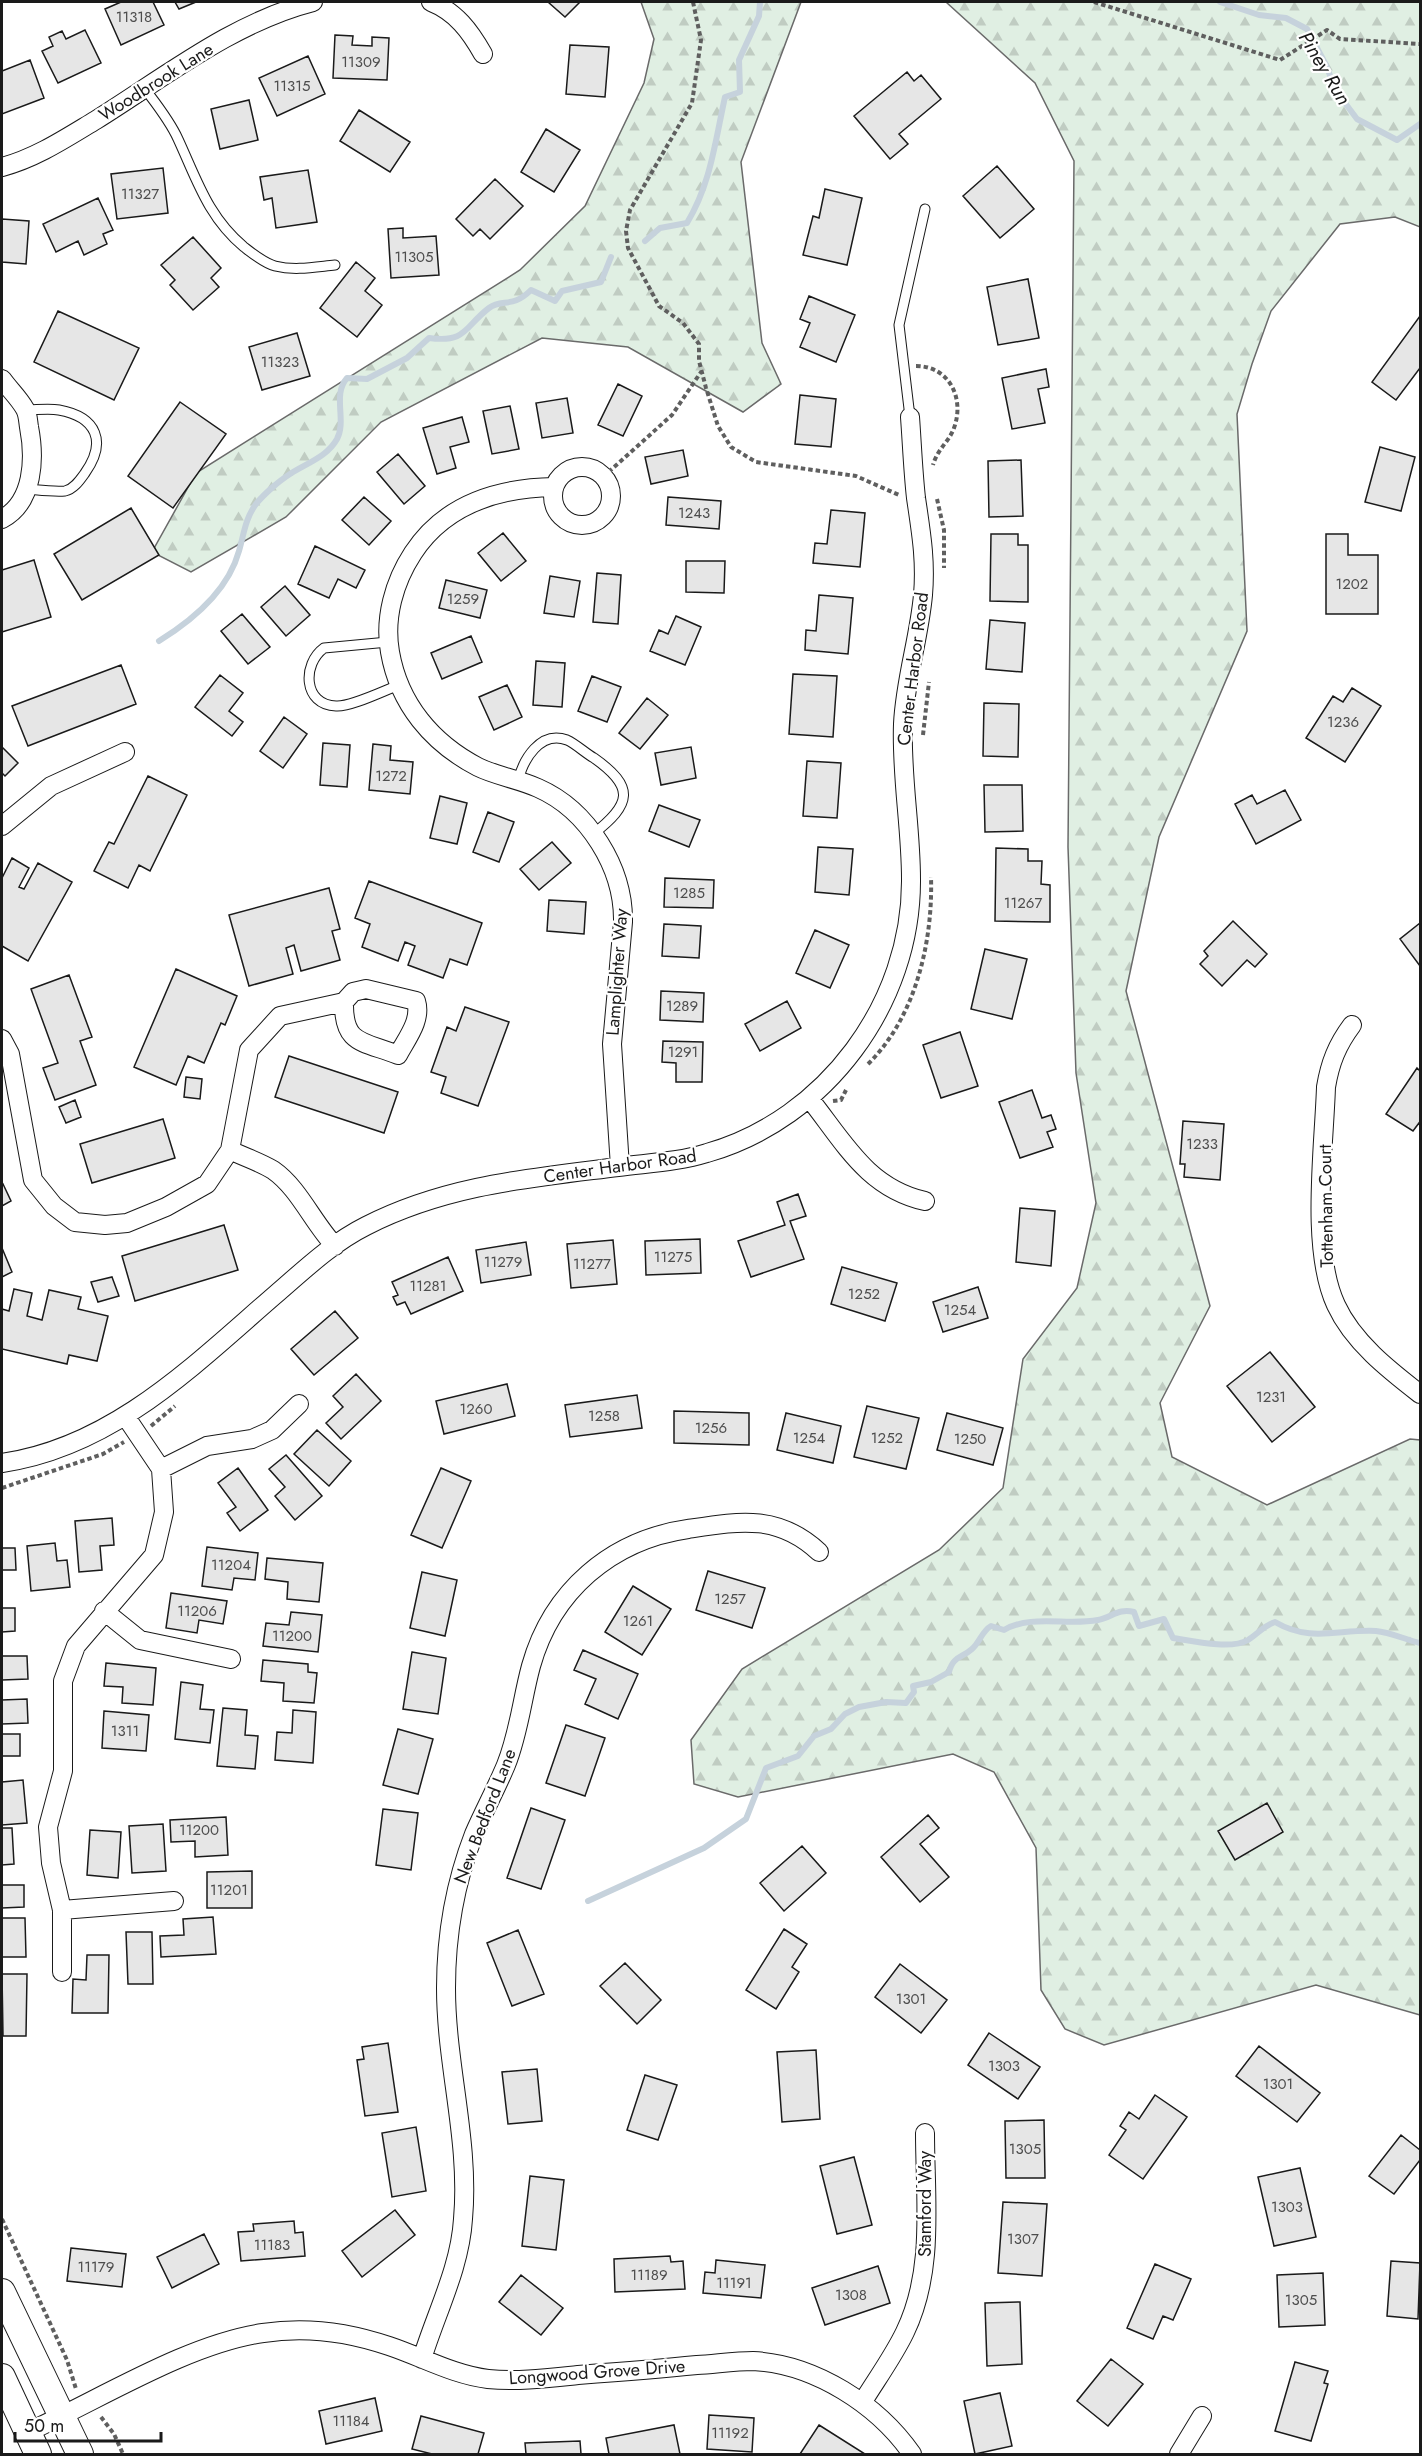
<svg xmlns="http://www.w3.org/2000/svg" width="1422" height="2456" viewBox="0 0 1422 2456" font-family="Jost,sans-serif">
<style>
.forest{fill:url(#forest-firs);stroke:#6a6a6a;stroke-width:1.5}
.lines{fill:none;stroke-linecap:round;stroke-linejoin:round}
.stream{stroke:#c6d2dc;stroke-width:6}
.building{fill:#e6e6e6;stroke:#1a1a1a;stroke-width:1.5}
.lane-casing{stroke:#1a1a1a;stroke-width:11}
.street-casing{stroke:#1a1a1a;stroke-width:20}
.secondary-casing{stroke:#1a1a1a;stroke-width:28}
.path{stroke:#5f5f5f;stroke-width:4;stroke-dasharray:4.5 3;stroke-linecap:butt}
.lane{stroke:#fff;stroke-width:9}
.street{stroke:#fff;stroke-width:18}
.secondary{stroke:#fff;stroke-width:26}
.labels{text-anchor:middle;stroke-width:4.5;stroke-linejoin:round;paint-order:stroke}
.number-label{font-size:15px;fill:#4d4d4d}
.street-label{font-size:18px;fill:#1a1a1a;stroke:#fff}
.water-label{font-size:20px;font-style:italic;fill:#1a1a1a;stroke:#fff}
</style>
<defs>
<pattern id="forest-firs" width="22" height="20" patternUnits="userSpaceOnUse" patternTransform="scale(1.5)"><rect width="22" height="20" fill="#e0efe3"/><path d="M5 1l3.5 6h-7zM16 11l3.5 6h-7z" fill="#c0ccc2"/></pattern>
</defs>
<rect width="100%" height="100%" fill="#fff"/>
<!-- forest -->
<path class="forest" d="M641,2H801L741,162L762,343L781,384L743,412L628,347L542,338L381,422L286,517L191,572L152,552L196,473L520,270L585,206L644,83L654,39Z
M946,2H1420V227L1395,217L1340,224L1271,311L1252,364L1237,414L1247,631L1159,837L1126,991L1210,1306L1160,1403L1172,1457L1267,1505L1410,1439L1420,1440V2015L1316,1985L1104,2045L1065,2029L1041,1990L1036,1848L994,1772L953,1754L738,1797L694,1784L691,1740L742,1669L939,1550L1003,1488L1023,1359L1077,1288L1096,1203L1076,1073L1068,847L1074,161L1035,83Z"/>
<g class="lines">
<!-- stream -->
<path class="stream" d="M1220,2L1259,15L1286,18L1307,29L1326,65L1336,91L1357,119L1397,140L1420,124
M645,241L660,228L687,223C711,183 715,142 725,97L740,92L739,60L759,16L760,2
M159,641C193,620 228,591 239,551C244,534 245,519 256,504C264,494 279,481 290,474C307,463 327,457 337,439C347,420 332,395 347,378L367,379L407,358L429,338C467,343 464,327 489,308C502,298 512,309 531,290L555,301L562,291L601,282L611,257
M588,1901L704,1848L746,1819L766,1768L798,1756L814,1736L831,1729L845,1714L859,1707L886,1702L906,1703L914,1692L913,1686L931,1682L949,1672C953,1656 962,1658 972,1649C980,1642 982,1631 991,1626L1004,1630C1031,1614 1067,1626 1098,1620C1112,1617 1119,1608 1134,1612L1139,1626L1164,1619L1173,1638C1192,1641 1231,1650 1248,1640C1259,1633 1263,1626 1275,1622C1311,1643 1338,1629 1376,1631C1389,1632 1407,1640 1420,1643"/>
</g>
<!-- building -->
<path class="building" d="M121,2H153L164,25L121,45L105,9Z
M175,2H196L179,9Z
M548,2H580L565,17Z
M85,30L101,63L58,83L42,51L53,46L49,37L62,31L66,39Z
M335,35L353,36L352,45L372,46V37L389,38L387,80L333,78Z
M570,45L609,47L605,97L566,94Z
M308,56L325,94L277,116L259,78Z
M30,60L44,98L2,114V71Z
M907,72L914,81L921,75L941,99L899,134L908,144L890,159L854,116Z
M249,100L258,140L220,149L211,109Z
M359,110L410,142L390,172L340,141Z
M546,129L580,150L554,192L521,172Z
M997,166L1034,209L1000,238L963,196Z
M163,168L168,213L117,219L111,174Z
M308,170L317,222L276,228L272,198L264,200L260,177Z
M495,179L523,206L490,239L480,229L473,236L456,219Z
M825,189L862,198L847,265L803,255L813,216L819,218Z
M98,198L113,230L103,234L107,244L84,255L78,241L56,252L43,224Z
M2,219L29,221L26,264L2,262Z
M403,228V238L436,236L439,275L391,278L388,229Z
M193,237L221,268L211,278L219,287L193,310L170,285L175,280L161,265Z
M356,262L375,278L365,291L382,305L357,337L320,308Z
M1028,279L1039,338L998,345L987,287Z
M809,296L855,315L836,362L800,347L810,323L800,319Z
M58,311L139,348L114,400L34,362Z
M1420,316V368L1396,400L1372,382Z
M297,333L310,376L262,390L249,347Z
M1046,369L1049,387L1038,389L1045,423L1012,429L1002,378Z
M618,384L642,396L623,436L598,425Z
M800,395L836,399L831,447L795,444Z
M567,398L573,433L542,438L536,403Z
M180,402L226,434L173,508L128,476Z
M510,406L519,449L492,454L483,411Z
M462,417L469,442L450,447L456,468L437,474L423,428Z
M1380,447L1415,457L1401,511L1365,502Z
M683,450L688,476L651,484L645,457Z
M398,454L425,486L404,504L377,472Z
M1021,460L1023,516L989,517L988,461Z
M364,497L391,521L369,545L342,520Z
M668,497L721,501L719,529L666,525Z
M131,508L159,555L82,600L54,554Z
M831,510L865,513L860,567L813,563L815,543L827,544Z
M503,533L526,561L501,581L478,553Z
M991,534H1018V545H1028V602L990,601Z
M1326,534H1348V555H1378V614H1326Z
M315,546L365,570L356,588L338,579L329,598L298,584Z
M34,560L51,617L2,632V570Z
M686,561H725L724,593L686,592Z
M597,573L621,575L618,624L593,622Z
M550,576L580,581L574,617L544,613Z
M446,580L487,590L480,618L439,608Z
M285,586L310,615L286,636L261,607Z
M819,595L853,598L848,654L805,650L806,630L816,631Z
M242,614L270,647L248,664L221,631Z
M676,616L701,627L685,665L650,651L659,630L668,634Z
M990,620L1025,623L1022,672L986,669Z
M471,636L482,662L442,679L431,653Z
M536,661L565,663L562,707L533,705Z
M121,665L136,704L28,746L12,706Z
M793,674L837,676L833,737L789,734Z
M220,675L243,693L229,711L243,722L232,736L195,707Z
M592,676L621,687L607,722L578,711Z
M507,685L522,717L494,730L479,697Z
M1352,688L1381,706L1345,762L1306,738L1333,696L1343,702Z
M647,698L668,715L640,749L619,733Z
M984,703L1019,704L1018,757L983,756Z
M284,717L307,734L283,768L260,751Z
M323,743L350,745L347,787L320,785Z
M373,744L391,746L390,760L413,762L410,794L369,790Z
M2,747L18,763L5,776L2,773Z
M691,747L696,778L661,785L655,753Z
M807,761L841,763L837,818L803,816Z
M148,776L187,795L150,871L139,865L128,888L94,871L109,842L114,844Z
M984,785H1022L1023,831L985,832Z
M1285,790L1301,820L1256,844L1235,804L1252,795L1257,804Z
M440,796L467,803L457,844L430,838Z
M659,805L700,820L689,847L649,831Z
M488,812L514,822L499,862L473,852Z
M552,842L571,863L539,890L520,869Z
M818,847L853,849L849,895L815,892Z
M996,848L1028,849V861H1042L1041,884L1050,885V922L995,921Z
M12,858L29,868L19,887L24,889L38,863L72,882L28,961L2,946V878Z
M665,878L714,880L713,908L664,907Z
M369,881L482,923L467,965L450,959L443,978L408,965L415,946L405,942L398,961L362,947L370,924L355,918Z
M329,888L340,929L332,931L340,960L301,971L294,945L286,948L293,974L249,986L229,915Z
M549,900L586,902L584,934L547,931Z
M1233,921L1267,954L1255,967L1247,960L1222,986L1200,964L1208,956L1204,951Z
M1420,923V966L1400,939Z
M664,924L701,926L699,958L662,956Z
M815,930L849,945L830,988L796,973Z
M985,949L1027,959L1012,1019L971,1009Z
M176,969L237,996L225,1025L221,1023L204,1063L188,1056L176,1085L134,1067Z
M69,975L92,1037L80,1041L96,1085L55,1100L43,1068L58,1063L31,989Z
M661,991L704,993L703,1022L660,1020Z
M787,1001L801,1028L760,1051L745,1024Z
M465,1007L509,1022L478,1106L441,1093L446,1077L431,1072L447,1027L456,1031Z
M960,1032L978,1086L941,1098L923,1045Z
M663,1041L703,1042L702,1082H676V1063L662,1062Z
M289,1056L398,1092L384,1133L275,1097Z
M1417,1068L1420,1071V1124L1419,1123L1413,1131L1386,1114Z
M186,1077L202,1079L200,1099L184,1097Z
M1032,1090L1042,1118L1051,1115L1056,1129L1047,1132L1053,1147L1020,1158L999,1102Z
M75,1100L81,1117L66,1123L59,1107Z
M163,1119L175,1158L92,1183L80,1144Z
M1183,1121L1224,1124L1220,1180L1184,1177L1185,1164H1180Z
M3,1184L11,1201L2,1206V1185Z
M798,1194L806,1216L790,1221L804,1259L751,1277L738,1241L785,1225L777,1202Z
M1020,1208L1055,1211L1051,1266L1016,1262Z
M224,1225L238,1270L135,1301L122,1256Z
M700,1239L701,1273L646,1275L645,1241Z
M613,1240L617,1284L571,1288L567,1244Z
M526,1242L531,1275L481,1283L476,1250Z
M2,1248L12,1272L2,1277Z
M448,1257L463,1291L411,1314L405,1302L397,1305L393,1297L398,1295L392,1282Z
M842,1267L897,1283L885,1321L831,1304Z
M112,1277L119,1296L98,1302L91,1282Z
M978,1287L988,1318L943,1332L933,1302Z
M14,1289L32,1293L27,1316L42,1320L49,1290L81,1297L78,1309L108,1316L97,1361L69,1355L67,1364L2,1349V1309L9,1311Z
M335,1311L358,1338L314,1375L291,1349Z
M1270,1352L1315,1407L1272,1442L1227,1386Z
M356,1374L381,1401L341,1439L326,1423L343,1407L333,1396Z
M507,1384L515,1416L444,1434L436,1401Z
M637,1395L642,1428L570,1437L565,1405Z
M867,1406L919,1418L906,1469L854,1457Z
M674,1411L749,1413V1445L674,1443Z
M786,1413L841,1426L833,1463L777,1450Z
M947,1413L1003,1428L993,1465L937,1450Z
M317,1430L351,1461L329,1486L294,1454Z
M286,1455L322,1496L295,1520L275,1496L285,1487L269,1469Z
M238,1468L268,1510L240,1531L227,1513L236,1507L218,1483Z
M441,1468L471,1481L442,1548L411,1535Z
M112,1518L114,1545L100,1546L102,1570L79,1572L75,1521Z
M55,1543L57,1561L67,1560L70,1587L31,1591L27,1546Z
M207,1547L258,1553L255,1580L234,1578L232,1590L202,1586Z
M2,1548H15L16,1570H2Z
M267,1558L323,1563L319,1602L287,1599L288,1582L265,1579Z
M708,1571L765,1588L752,1628L696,1610Z
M422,1572L457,1580L445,1636L410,1628Z
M633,1586L671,1609L642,1655L605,1632Z
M171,1593L227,1601L223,1624L199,1620L197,1633L166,1628Z
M2,1608H15V1631L2,1632Z
M291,1612L322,1615L318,1652L263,1646L266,1623L289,1625Z
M2,1646V1656H27L28,1679L2,1680Z
M583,1650L638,1674L618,1719L585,1704L596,1679L574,1670Z
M412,1652L446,1658L438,1714L403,1709Z
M263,1660L308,1664V1672L317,1673L314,1703L283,1701L284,1683L261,1681Z
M106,1663L156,1668L153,1705L122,1703L123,1687L104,1686Z
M181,1682L203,1685L200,1709L214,1710L210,1743L175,1739Z
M2,1686V1700L27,1699L28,1723L2,1724Z
M223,1708L247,1710L245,1735L258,1736L255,1769L217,1766Z
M293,1710L316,1712L313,1763L275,1760L277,1732L292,1733Z
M104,1711L149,1715L146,1751L102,1748Z
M566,1725L605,1738L585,1796L546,1783Z
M398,1729L433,1739L418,1794L383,1785Z
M2,1734H20V1756H2Z
M23,1780L27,1823L2,1825V1782Z
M1267,1803L1283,1832L1235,1860L1218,1831Z
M531,1808L565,1820L541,1889L507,1878Z
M383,1809L418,1813L411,1870L376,1865Z
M928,1815L939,1828L920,1844L949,1877L920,1902L881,1857Z
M226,1817L228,1855L195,1857V1841L171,1842L170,1820Z
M163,1824L166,1871L132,1873L129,1826Z
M2,1828H12L14,1864L2,1865Z
M90,1830L121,1832L118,1878L87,1875Z
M802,1846L826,1873L784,1911L760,1883Z
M252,1871V1908H207V1872Z
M2,1881V1885H24V1907L2,1908Z
M213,1917L216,1954L161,1957L160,1936L184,1935L183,1919Z
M2,1918H25L26,1957H2Z
M784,1929L807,1944L792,1967L799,1972L776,2009L746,1990Z
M518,1930L544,1994L512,2006L487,1943Z
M126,1932H152L153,1984H128Z
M87,1955H109L108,2013H72L73,1979L86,1980Z
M625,1963L661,2000L637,2024L600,1986Z
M900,1964L947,2000L921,2033L875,1997Z
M2,1974H27L26,2036H3Z
M989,2033L1040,2067L1018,2099L968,2065Z
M388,2043L398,2112L365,2116L357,2060L364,2059L362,2047Z
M1259,2046L1320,2093L1297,2122L1236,2076Z
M816,2050L820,2119L782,2122L777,2052Z
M537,2069L542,2121L508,2124L502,2072Z
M645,2075L677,2085L658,2140L627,2130Z
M1155,2095L1187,2117L1143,2179L1109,2155L1126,2130L1120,2126L1129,2112L1139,2119Z
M1044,2120L1045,2178H1006L1005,2121Z
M416,2127L426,2191L392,2197L382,2133Z
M1401,2135L1420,2150V2160L1394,2194L1369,2176Z
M854,2157L872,2225L837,2234L820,2166Z
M1300,2168L1316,2237L1274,2246L1258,2177Z
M530,2176L564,2180L556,2250L522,2246Z
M1003,2202L1047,2204L1042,2276L998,2273Z
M395,2210L415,2235L362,2277L342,2251Z
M294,2221L295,2233L303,2232L305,2256L241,2261L238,2232L254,2231L253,2224Z
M204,2234L219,2264L172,2288L157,2257Z
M71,2248L126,2254L122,2287L67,2281Z
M670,2256L671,2262L683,2261L685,2289L615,2292L614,2259Z
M716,2260L765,2265L761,2298L703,2293L705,2272L715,2273Z
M1391,2261L1420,2263L1418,2319L1387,2316Z
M1155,2264L1191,2279L1173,2320L1163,2316L1153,2339L1127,2328Z
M878,2266L890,2303L825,2325L812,2288Z
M1323,2273L1325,2325L1279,2327L1277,2275Z
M521,2275L563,2308L541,2335L499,2302Z
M1020,2302L1022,2364L987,2366L985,2303Z
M1111,2359L1143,2384L1108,2426L1077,2401Z
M1295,2362L1328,2371L1324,2383L1328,2384L1311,2441L1275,2431Z
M1000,2393L1012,2446L975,2454L964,2401Z
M375,2398L382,2431L326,2444L319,2411Z
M709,2415L754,2418L752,2452L707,2449Z
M421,2416L484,2433L478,2454H432L412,2449Z
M674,2425L680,2454H609L606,2438Z
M819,2425L865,2454H800Z
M580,2441L581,2454H526L525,2443Z"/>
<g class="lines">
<!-- lane casing -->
<g class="lane-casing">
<path id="lane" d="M145,89C157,105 170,121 178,139C197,180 208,217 244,247C253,254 264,263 275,266C295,271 315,267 335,265
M26,410C36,410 49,408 59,410C97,417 107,442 85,473C80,480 74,489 65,491C53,492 39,490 27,489
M910,417L899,325L925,209
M388,642L324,648C302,664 303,705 336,706C351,707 383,691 399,685
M518,781C523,760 540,730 567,740C576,744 585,753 594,758C635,787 632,804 593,834"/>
</g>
<!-- street casing -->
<g class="street-casing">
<path id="street" d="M431,2C456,12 470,31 483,54
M2,167C36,158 66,138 96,120C165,77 234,22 313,2
M2,379C9,389 19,398 25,409C28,414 28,421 29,427C35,458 34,502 2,519
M553 496a29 29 0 1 1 58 0a29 29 0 1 1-58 0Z
M554,487C498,488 445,504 413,553C394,582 384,618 390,652C399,704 432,743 478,767C496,776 518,779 538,788C588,810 624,868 623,922L612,1044L620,1167
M2,826L51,786L125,752
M1352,1025C1337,1045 1330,1063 1326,1087C1324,1149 1310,1249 1336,1305C1353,1342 1389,1370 1420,1394
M2,1039L10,1054L33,1180L54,1206L75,1222L105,1225L127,1223L166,1207L207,1184L230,1150C244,1157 260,1162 273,1170C299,1188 313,1223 335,1246
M809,1098C844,1142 867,1188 925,1201
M230,1150L249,1050L280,1016L344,1002L353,992L366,989L416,1001C422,1020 407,1038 398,1055C363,1041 343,1045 344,1002
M2,1463C113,1447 194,1365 275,1295C304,1270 332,1243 366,1226C446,1185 531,1178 618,1167C648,1163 678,1162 707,1153C826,1119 912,1003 911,879C911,827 901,776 903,724C905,680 919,639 923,595C926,560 921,532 916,498C913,471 912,444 910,417
M161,1469L207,1446L252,1439L272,1430L299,1404
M104,1611L140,1640L231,1659
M62,1910L174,1901
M62,1972V1910L51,1863L48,1827L63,1771V1681L76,1646L154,1555L164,1512L161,1469L126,1417
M422,2359C436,2313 460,2268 463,2219C470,2141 446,2066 446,1988C446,1935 455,1883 474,1834C484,1811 496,1789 506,1765C519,1733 522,1699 531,1666C552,1591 611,1540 688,1529C740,1521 778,1514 819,1552
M862,2403C876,2380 893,2357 905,2332C935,2270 925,2200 925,2133
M28,2432C99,2400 187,2344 263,2333C307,2326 348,2332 389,2346C422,2357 454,2375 488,2379C518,2382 549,2378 578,2375C618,2372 657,2369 697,2365C715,2364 735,2361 753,2361C815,2364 878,2405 912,2454
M1179,2454L1202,2416"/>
</g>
<!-- secondary casing -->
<g class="secondary-casing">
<path id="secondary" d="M2,2292L80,2454
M2,2377L38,2454"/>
</g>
<!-- path -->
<path class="path" d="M693,2L701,40L692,103L630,210L626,231L628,248L659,306L683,323L699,344V361L706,388L718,426L731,447L756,462L856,476L899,495
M1094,2L1280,60L1327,30L1340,39L1420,44
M916,366C949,366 965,398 954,428C949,442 938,448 933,465
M603,477L672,415L701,372
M937,499L944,530V568
M923,735L929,682
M868,1064C916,1017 933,941 931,877
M833,1101L841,1100L846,1090
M151,1426L175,1406
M2,1488L103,1454L124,1442
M2,2219L67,2360L76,2389
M101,2417L114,2434L123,2454"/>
<!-- lane -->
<use href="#lane" class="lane"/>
<!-- street -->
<use href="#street" class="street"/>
<!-- secondary -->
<use href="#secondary" class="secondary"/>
</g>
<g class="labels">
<!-- number labels -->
<g class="number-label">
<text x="134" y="22">11318</text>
<text x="361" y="67">11309</text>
<text x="292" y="91">11315</text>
<text x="140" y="199">11327</text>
<text x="414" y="262">11305</text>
<text x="280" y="367">11323</text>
<text x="694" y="518">1243</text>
<text x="1352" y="589">1202</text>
<text x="463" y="604">1259</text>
<text x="1343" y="727">1236</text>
<text x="391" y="781">1272</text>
<text x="689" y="898">1285</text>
<text x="1023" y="908">11267</text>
<text x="682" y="1011">1289</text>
<text x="683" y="1057">1291</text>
<text x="1202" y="1149">1233</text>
<text x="673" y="1262">11275</text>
<text x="503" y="1267">11279</text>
<text x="592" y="1269">11277</text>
<text x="428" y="1291">11281</text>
<text x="864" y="1299">1252</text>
<text x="960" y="1315">1254</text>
<text x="1271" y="1402">1231</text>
<text x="476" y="1414">1260</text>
<text x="604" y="1421">1258</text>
<text x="711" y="1433">1256</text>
<text x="809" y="1443">1254</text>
<text x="887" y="1443">1252</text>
<text x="970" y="1444">1250</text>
<text x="231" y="1570">11204</text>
<text x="730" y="1604">1257</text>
<text x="197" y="1616">11206</text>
<text x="638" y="1626">1261</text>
<text x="292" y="1641">11200</text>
<text x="125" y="1736">1311</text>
<text x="199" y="1835">11200</text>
<text x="229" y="1895">11201</text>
<text x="911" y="2004">1301</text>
<text x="1004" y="2071">1303</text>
<text x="1278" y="2089">1301</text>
<text x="1025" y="2154">1305</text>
<text x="1287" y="2212">1303</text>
<text x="1023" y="2244">1307</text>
<text x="272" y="2250">11183</text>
<text x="96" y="2272">11179</text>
<text x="649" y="2280">11189</text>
<text x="734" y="2288">11191</text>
<text x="851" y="2300">1308</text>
<text x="1301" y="2305">1305</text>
<text x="351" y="2426">11184</text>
<text x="730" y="2438">11192</text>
</g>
<!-- street labels -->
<g class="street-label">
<text transform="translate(156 82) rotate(-32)" y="6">Woodbrook Lane</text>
<text transform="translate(913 669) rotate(-83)" y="6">Center Harbor Road</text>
<text transform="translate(617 972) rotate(-86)" y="6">Lamplighter Way</text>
<text transform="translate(620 1166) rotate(-8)" y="6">Center Harbor Road</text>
<text transform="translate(1326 1206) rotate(-91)" y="6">Tottenham Court</text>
<text transform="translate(485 1816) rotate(-69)" y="6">New Bedford Lane</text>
<text transform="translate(925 2204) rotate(-90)" y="6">Stamford Way</text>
<text transform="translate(597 2372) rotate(-4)" y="6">Longwood Grove Drive</text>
</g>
<!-- water labels -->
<g class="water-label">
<text transform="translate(1325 68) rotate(59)" y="7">Piney Run</text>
</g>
</g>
<!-- border -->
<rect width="1422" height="2456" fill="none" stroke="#1a1a1a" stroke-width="6"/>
<!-- scale -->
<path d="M15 2432v9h146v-9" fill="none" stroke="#1a1a1a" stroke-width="3"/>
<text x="24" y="2432" font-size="18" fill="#1a1a1a" stroke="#ffffff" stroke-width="4.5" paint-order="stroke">50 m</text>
</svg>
